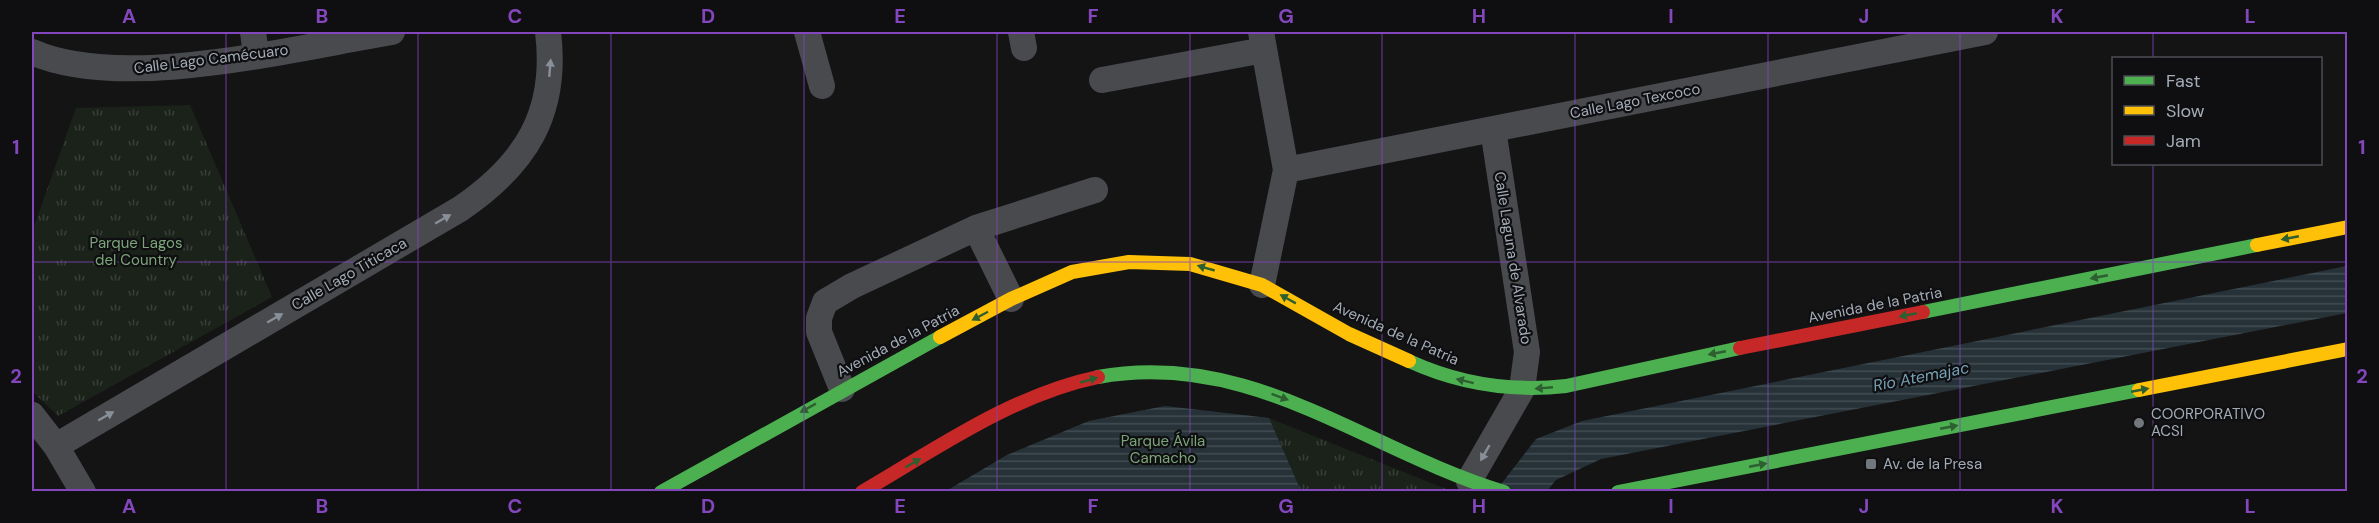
<svg xmlns="http://www.w3.org/2000/svg" width="2379" height="523" viewBox="0 0 2379 523" font-family="'DM Sans',sans-serif">
<style>
.grass{fill:url(#grass-tufts)}
.water{fill:url(#water-rules)}
.lines{fill:none;stroke-linecap:round;stroke-linejoin:round}
.street{stroke:#484a4e;stroke-width:26}
.fast{stroke:#4caf50;stroke-width:14}
.slow{stroke:#ffc107;stroke-width:14}
.jam{stroke:#c62828;stroke-width:14}
.oneway{fill:#888f98}
.oneway2{fill:#2e5f30}
.grid{fill:none;stroke:#8346bd;stroke-width:1.5;stroke-opacity:0.55}
.poi-dot{fill:#72777e;stroke:#0f0f11;stroke-width:2}
.labels{text-anchor:middle;stroke-width:4.5;stroke-linejoin:round;paint-order:stroke}
.street-label{font-size:15px;fill:#a4acb7;stroke:#0f0f11}
.park-label{font-size:15px;fill:#7ca479;stroke:#0f0f11}
.poi-label{font-size:15px;fill:#a4acb7;stroke:#0f0f11;text-anchor:start}
.water-label{font-size:16px;font-style:italic;fill:#77a1b6;stroke:#0f0f11}
.neatline{fill:none;stroke:#8346bd;stroke-width:2}
.grid-label{font-size:20px;text-anchor:middle;font-weight:bold;fill:#8346bd}
</style>
<defs>
<pattern id="grass-tufts" width="24" height="20" patternUnits="userSpaceOnUse" patternTransform="scale(1.5)"><rect width="24" height="20" fill="#1a221a"/><path d="M3 7l-1-3M5 7V3M7 7l1-3M15 17l-1-3M17 17v-4M19 17l1-3" fill="none" stroke="#383f39"/></pattern>
<pattern id="water-rules" width="6" height="5" patternUnits="userSpaceOnUse" patternTransform="scale(1.5)"><rect width="6" height="5" fill="#263238"/><path d="M0 2.5h6" fill="none" stroke="#424d53"/></pattern>
</defs>
<rect width="100%" height="100%" fill="#141415"/>
<!-- grass -->
<path class="grass" d="M190,105L272,297L58,416L32,391V232L76,108Z
M1165,406L1269,418L1451,491L946,492L1007,455L1089,421Z"/>
<!-- water -->
<path class="water" d="M2347,266V313L1601,459L1556,480L1547,491L1495,492L1536,439L1582,421Z
M1165,406L1269,418L1301,491H946L1007,455L1089,421Z"/>
<g class="lines">
<!-- street -->
<path class="street" d="M253,32L256,55
M807,32L822,86
M1021,32L1024,48
M1261,32L1286,170L1262,285
M32,52C123,92 294,48 392,32
M1102,80L1264,50
M1286,170L1985,32
M1011,299L976,228L1095,190
M842,389L819,332V318L825,302L852,286L976,228
M32,415L56,446L83,492
M56,446L460,209C526,164 558,113 548,32
M1469,481L1522,389L1527,352L1493,129"/>
<!-- fast -->
<path class="fast" d="M1923,312L2257,245
M1409,361C1459,384 1511,392 1566,386L1740,348
M1098,377C1252,349 1365,450 1504,492
M661,492L940,337
M1618,492L2139,390"/>
<!-- slow -->
<path class="slow" d="M2257,245L2348,227
M940,337L1011,299L1072,272L1129,262L1190,264L1262,285L1349,334L1409,361
M2139,390L2348,349"/>
<!-- jam -->
<path class="jam" d="M1740,348L1923,312
M862,492C936,449 1012,395 1098,377"/>
</g>
<!-- one-way arrows -->
<defs><path id="oneway-solid" d="M-6-.8H1V-3.2L6.5 0L1 3.2V.8H-6Z" transform="scale(1.5)"/></defs>
<g class="oneway">
<use href="#oneway-solid" transform="translate(550 68) rotate(-85)"/>
<use href="#oneway-solid" transform="translate(443 219) rotate(-30)"/>
<use href="#oneway-solid" transform="translate(275 318) rotate(-30)"/>
<use href="#oneway-solid" transform="translate(106 416) rotate(-30)"/>
<use href="#oneway-solid" transform="translate(1485 453) rotate(120)"/>
</g>
<g class="oneway2">
<use href="#oneway-solid" transform="translate(2290 238) rotate(169)"/>
<use href="#oneway-solid" transform="translate(1206 268) rotate(-164)"/>
<use href="#oneway-solid" transform="translate(2099 277) rotate(169)"/>
<use href="#oneway-solid" transform="translate(1288 299) rotate(-151)"/>
<use href="#oneway-solid" transform="translate(1908 315) rotate(169)"/>
<use href="#oneway-solid" transform="translate(980 316) rotate(152)"/>
<use href="#oneway-solid" transform="translate(1717 353) rotate(169)"/>
<use href="#oneway-solid" transform="translate(1089 380) rotate(-16)"/>
<use href="#oneway-solid" transform="translate(1465 381) rotate(-166)"/>
<use href="#oneway-solid" transform="translate(1544 388) rotate(175)"/>
<use href="#oneway-solid" transform="translate(2140 390) rotate(-11)"/>
<use href="#oneway-solid" transform="translate(1280 397) rotate(20)"/>
<use href="#oneway-solid" transform="translate(808 408) rotate(151)"/>
<use href="#oneway-solid" transform="translate(1949 427) rotate(-11)"/>
<use href="#oneway-solid" transform="translate(913 463) rotate(-30)"/>
<use href="#oneway-solid" transform="translate(1758 465) rotate(-11)"/>
</g>
<!-- grid -->
<path class="grid" d="M226,32V492M418,32V492M611,32V492M804,32V492M997,32V492M1190,32V492M1382,32V492M1575,32V492M1768,32V492M1960,32V492M2153,32V58M2153,164V492M32,262H2348"/>
<!-- markers -->
<g class="poi-dot">
<circle cx="2139" cy="423" r="6"/>
<rect x="1865" y="458" width="12" height="12" rx="3"/>
</g>
<g class="labels">
<!-- street labels -->
<g class="street-label">
<text transform="translate(211 59) rotate(-7)" y="5">Calle Lago Camécuaro</text>
<text transform="translate(1635 101) rotate(-11)" y="5">Calle Lago Texcoco</text>
<text transform="translate(1513 258) rotate(81)" y="5">Calle Laguna de Alvarado</text>
<text transform="translate(349 274) rotate(-30)" y="5">Calle Lago Titicaca</text>
<text transform="translate(1875 305) rotate(-11)" y="5">Avenida de la Patria</text>
<text transform="translate(1396 333) rotate(24)" y="5">Avenida de la Patria</text>
<text transform="translate(898 341) rotate(-28)" y="5">Avenida de la Patria</text>
</g>
<!-- park labels -->
<g class="park-label">
<text x="136" y="248">Parque Lagos<tspan x="136" dy="17">del Country</tspan></text>
<text x="1163" y="446">Parque Ávila<tspan x="1163" dy="17">Camacho</tspan></text>
</g>
<!-- poi labels -->
<g class="poi-label">
<text x="2151" y="419">COORPORATIVO<tspan x="2151" dy="17">ACSI</tspan></text>
<text x="1883" y="469">Av. de la Presa</text>
</g>
<!-- water labels -->
<g class="water-label">
<text transform="translate(1921 376) rotate(-11)" y="6">Río Atemajac</text>
</g>
</g>
<!-- border -->
<rect width="2379" height="523" fill="none" stroke="#0f0f11" stroke-width="66"/>
<!-- legend -->
<rect x="2112" y="57" width="210" height="108" fill="#0f0f11" stroke="#4b4e53" stroke-width="1.5"/>
<rect x="2124" y="76" width="30" height="9" fill="#4caf50" stroke="#4b4e53" stroke-width="1.5"/>
<text x="2166" y="87" font-size="18" fill="#a4acb7">Fast</text>
<rect x="2124" y="106" width="30" height="9" fill="#ffc107" stroke="#4b4e53" stroke-width="1.5"/>
<text x="2166" y="117" font-size="18" fill="#a4acb7">Slow</text>
<rect x="2124" y="136" width="30" height="9" fill="#c62828" stroke="#4b4e53" stroke-width="1.5"/>
<text x="2166" y="147" font-size="18" fill="#a4acb7">Jam</text>
<rect x="33" y="33" width="2313" height="457" class="neatline"/>
<g class="grid-label">
<text x="129" y="23">A</text>
<text x="322" y="23">B</text>
<text x="515" y="23">C</text>
<text x="708" y="23">D</text>
<text x="900" y="23">E</text>
<text x="1093" y="23">F</text>
<text x="1286" y="23">G</text>
<text x="1479" y="23">H</text>
<text x="1671" y="23">I</text>
<text x="1864" y="23">J</text>
<text x="2057" y="23">K</text>
<text x="2250" y="23">L</text>
<text x="16" y="154">1</text>
<text x="2362" y="154">1</text>
<text x="16" y="383">2</text>
<text x="2362" y="383">2</text>
<text x="129" y="513">A</text>
<text x="322" y="513">B</text>
<text x="515" y="513">C</text>
<text x="708" y="513">D</text>
<text x="900" y="513">E</text>
<text x="1093" y="513">F</text>
<text x="1286" y="513">G</text>
<text x="1479" y="513">H</text>
<text x="1671" y="513">I</text>
<text x="1864" y="513">J</text>
<text x="2057" y="513">K</text>
<text x="2250" y="513">L</text>
</g>
</svg>
